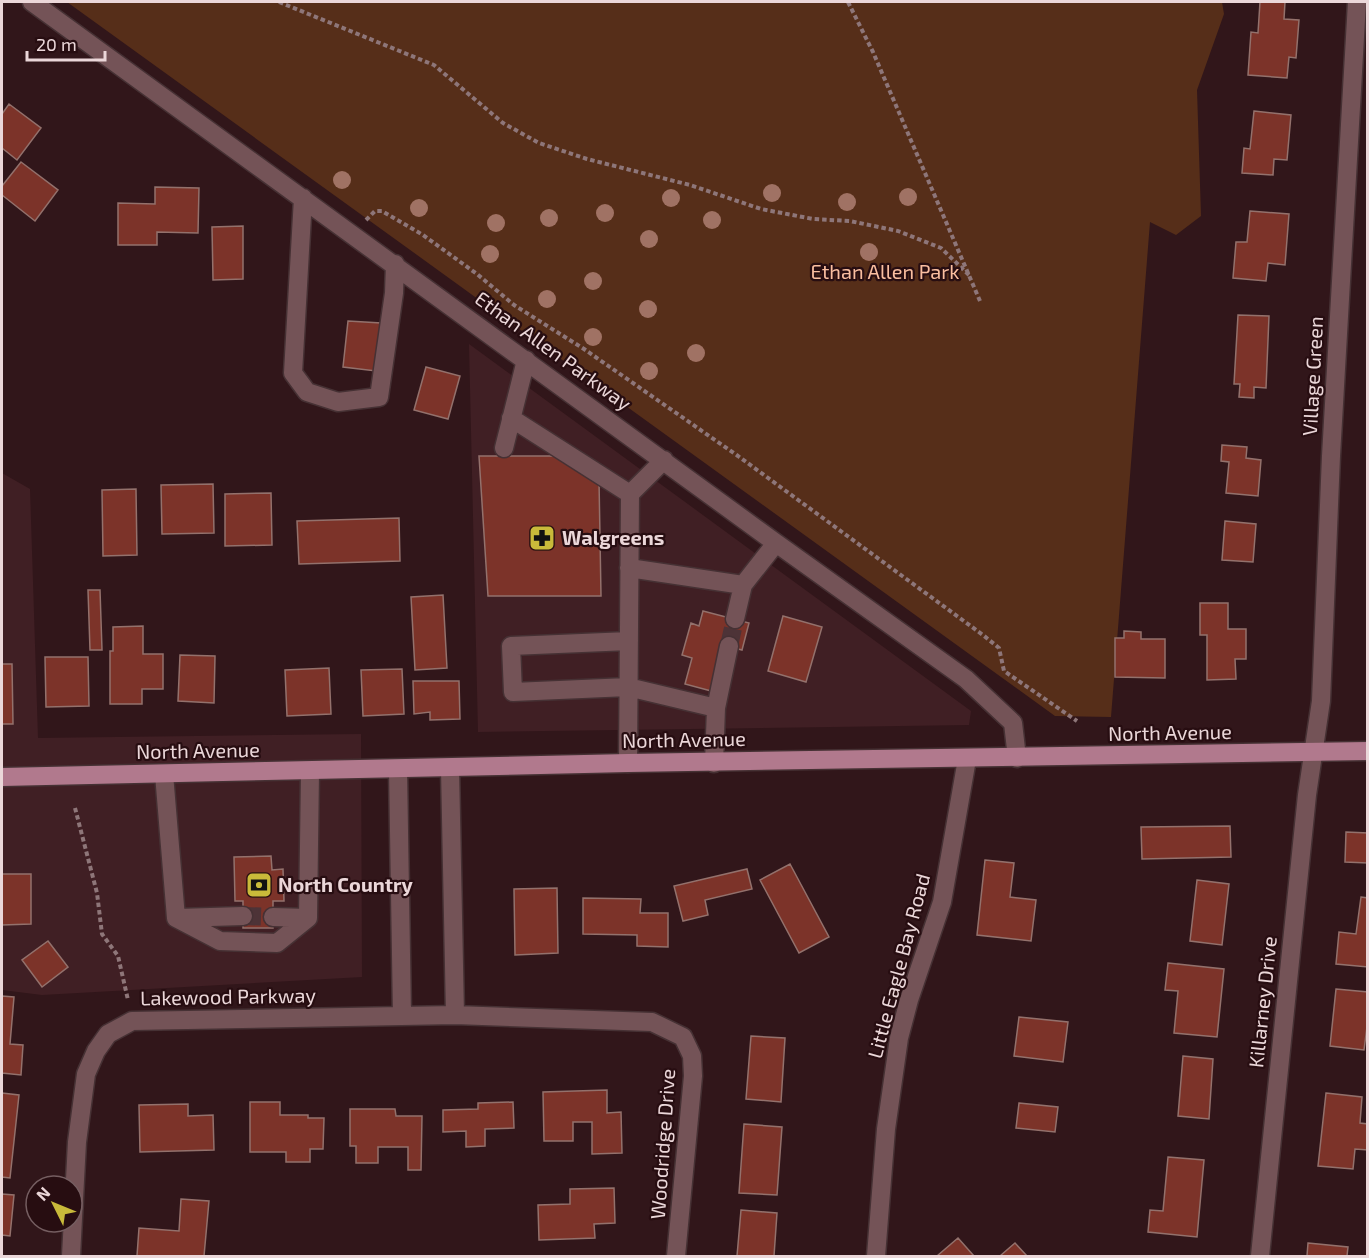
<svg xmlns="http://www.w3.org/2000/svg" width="1369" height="1258" viewBox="0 0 1369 1258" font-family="'Exo 2',sans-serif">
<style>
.built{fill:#401f24}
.green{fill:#562e19}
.building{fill:#7c3329;stroke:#93716c;stroke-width:1.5}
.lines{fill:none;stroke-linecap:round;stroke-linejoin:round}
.minor-tunnel{stroke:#4d3337;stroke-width:18;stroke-dasharray:18 9;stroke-linecap:butt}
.minor-casing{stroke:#463134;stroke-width:21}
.major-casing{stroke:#463134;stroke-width:21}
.path{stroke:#8e7679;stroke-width:4;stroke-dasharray:4.5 3;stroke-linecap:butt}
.minor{stroke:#745357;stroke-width:18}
.major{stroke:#b1798d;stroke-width:18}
.tree{fill:#a07264}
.labels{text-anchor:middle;stroke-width:4.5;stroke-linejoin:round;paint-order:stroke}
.park-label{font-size:20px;fill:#fabea0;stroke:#270d11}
.street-label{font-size:20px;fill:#ebd7d9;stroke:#270d11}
.poi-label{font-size:20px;font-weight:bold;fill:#ebd7d9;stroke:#270d11;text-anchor:start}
</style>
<rect width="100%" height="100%" fill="#31161a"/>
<!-- built -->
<path class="built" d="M469,344L971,711L969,725L478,732Z
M2,473L30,489L38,738L361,734L362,977L42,995L2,990Z"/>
<!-- green -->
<path class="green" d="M67,2H1222L1224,14L1197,90L1201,216L1176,235L1150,222L1111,717L1055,716Z"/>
<!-- building -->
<path class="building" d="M1260,2H1285L1284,19L1299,20L1296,58L1289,57L1287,78L1248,75L1251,32L1258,33Z
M9,104L41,128L17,160L2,148V114Z
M1254,111L1291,115L1287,160L1274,159L1273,175L1242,173L1244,148L1250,149Z
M21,162L58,190L35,221L2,195V186Z
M155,187L199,188L198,233L157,232V245H118V203L155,204Z
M1250,211L1289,214L1285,265L1268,263L1266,281L1233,278L1236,242H1247Z
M243,226V279L213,280L212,227Z
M1238,315L1269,316L1266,388L1254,387V398L1239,397L1240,384H1234Z
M348,321L381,323L376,371L343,367Z
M426,367L460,376L448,419L414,410Z
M1222,445L1247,447L1246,458L1261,460L1258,496L1226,493L1229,462L1221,461Z
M479,456H558L599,480L601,596H488Z
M213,484L214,533L162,534L161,485Z
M136,489L137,555L103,556L102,490Z
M271,493L272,545L225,546V494Z
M399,518L400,561L299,564L297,521Z
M1225,521L1256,524L1253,562L1222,560Z
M88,590H100L102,650H90Z
M443,595L447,668L415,670L411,597Z
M1200,603H1228V629H1246V659H1235L1236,679L1207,680V635H1200Z
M703,611L749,623L742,650L727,646L715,692L685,684L692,658L682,655L691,623L699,626Z
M783,616L822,627L806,682L768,671Z
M143,626V654H163V689H142V704H110V651H113V627Z
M1124,631L1141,632V639H1165V678L1115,677V638H1124Z
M180,655L215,656L214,703L178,701Z
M45,657H88L89,706L46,707Z
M2,664H12L13,724H2Z
M329,668L331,714L287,716L285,670Z
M402,669L404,714L363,716L361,670Z
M413,681H459L460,719L430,720V712L414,714Z
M1230,826L1231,857L1142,859L1141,827Z
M1346,832L1368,833V863L1345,862Z
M271,856L272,870L283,869L284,901H273V928H243V901H235L234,857Z
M985,860L1014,863L1010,897L1036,900L1031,941L977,935Z
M790,864L829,937L799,953L760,880Z
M747,869L752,889L705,900L708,915L683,921L674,886Z
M2,874H31V924L2,925Z
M1197,880L1229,884L1222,945L1190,941Z
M557,888L558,953L515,955L514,889Z
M1361,897L1368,898V967L1336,964L1339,932L1356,934Z
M583,898L641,899L640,913H668V947L637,946V935L583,934Z
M48,941L68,967L42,987L22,960Z
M1168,963L1224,969L1217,1037L1174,1033L1178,991L1165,990Z
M1336,989L1368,992V1019L1364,1050L1330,1046Z
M2,996L14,997L10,1044L23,1045L21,1075L2,1073Z
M1019,1017L1068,1022L1063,1062L1014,1056Z
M751,1036L785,1038L781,1102L746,1099Z
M1183,1056L1213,1059L1209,1119L1178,1116Z
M607,1090V1113L621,1112L622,1153L592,1154V1122H573V1141H544L543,1092Z
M2,1093L19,1095L10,1178L2,1177Z
M1326,1093L1362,1097L1360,1123L1368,1124V1150L1355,1149L1353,1169L1318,1166Z
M250,1102H280V1115H308V1118H324L323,1149H310V1162H286V1152H250Z
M513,1102L514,1128L485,1129V1146L466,1147V1131L443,1132V1110L478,1109V1103Z
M1019,1103L1058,1107L1055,1132L1016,1128Z
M188,1104V1116L213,1115L214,1150L140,1152L139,1105Z
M350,1109H395L396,1116H422L421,1170H408V1147H378V1163H356V1146H350Z
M744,1124L782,1127L777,1195L739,1193Z
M1168,1157L1204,1160L1197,1237L1148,1232L1150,1210L1163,1211Z
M614,1188L615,1223L594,1224L595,1238L539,1240L538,1205L570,1204V1189Z
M2,1194L14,1195L10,1236L2,1235Z
M181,1199L209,1201L204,1256H137L139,1228L179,1231Z
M741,1210L777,1213L774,1256H737Z
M958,1238L974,1256H937Z
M1015,1243L1027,1256H1000Z
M1308,1243L1348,1247L1347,1256H1352H1307Z"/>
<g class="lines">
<!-- minor-tunnel -->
<path class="minor-tunnel" d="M729,646L735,619
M243,916L273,917"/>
<!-- minor casing -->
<g class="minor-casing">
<path id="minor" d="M32,2L776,543L966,679L1013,723L1017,758
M303,198L293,373L307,392L338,402L379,397L394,293L395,264
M511,418L630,494
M504,448L526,360
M629,568L743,585L776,543
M735,619L743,585
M629,641L511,646L513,692L628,687L716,708
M628,763L630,494L664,460
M714,763L716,708L729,646
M450,768L455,1015
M398,769L402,1016
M164,774L176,918L220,941L277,943L308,918L310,772
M273,917L308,918
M178,918L243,916
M71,1256L77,1142L86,1074L96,1051L108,1034L132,1021L455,1015L652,1022L683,1037L692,1056L693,1076L676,1256
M876,1256L886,1129L899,1038L909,1000L942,902L967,759
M1260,1256L1307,795L1321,701L1331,456L1357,2"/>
</g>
<!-- major casing -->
<g class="major-casing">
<path id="major" d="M2,777L628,763L1368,751"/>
</g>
<!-- path -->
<path class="path" d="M279,2L434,65L503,123L539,143L587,159L690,185L761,209L813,219L850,221L898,231L941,248L969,275
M848,2L873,52L980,301
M366,220L375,211H382L423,235L477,274L514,305L584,349L738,456L983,635L999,648L1004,671L1077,721
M75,808L97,893L102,934L118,956L128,1000"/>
<!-- minor -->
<use href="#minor" class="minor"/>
<!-- major -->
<use href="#major" class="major"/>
</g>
<!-- trees -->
<g class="tree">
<circle cx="342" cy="180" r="9"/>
<circle cx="772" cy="193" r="9"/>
<circle cx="908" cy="197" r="9"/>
<circle cx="671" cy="198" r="9"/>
<circle cx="847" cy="202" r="9"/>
<circle cx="419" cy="208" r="9"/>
<circle cx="605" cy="213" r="9"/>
<circle cx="549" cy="218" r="9"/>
<circle cx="712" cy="220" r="9"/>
<circle cx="496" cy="223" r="9"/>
<circle cx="649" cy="239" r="9"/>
<circle cx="869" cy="252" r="9"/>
<circle cx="490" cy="254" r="9"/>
<circle cx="593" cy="281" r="9"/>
<circle cx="547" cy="299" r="9"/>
<circle cx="648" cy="309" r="9"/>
<circle cx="593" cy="337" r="9"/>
<circle cx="696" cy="353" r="9"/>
<circle cx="649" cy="371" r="9"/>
</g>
<!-- icons -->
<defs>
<g id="pharmacy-square" transform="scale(1.35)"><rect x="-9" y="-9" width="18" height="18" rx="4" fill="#c9ba3a" stroke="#270d11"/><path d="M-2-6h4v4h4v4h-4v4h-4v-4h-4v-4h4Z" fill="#111"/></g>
<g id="bank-square" transform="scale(1.35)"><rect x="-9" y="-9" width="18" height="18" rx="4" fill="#c9ba3a" stroke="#270d11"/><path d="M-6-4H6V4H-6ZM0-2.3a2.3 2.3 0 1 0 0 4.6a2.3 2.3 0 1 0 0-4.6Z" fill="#111"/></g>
</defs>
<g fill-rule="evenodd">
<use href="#pharmacy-square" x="542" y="538"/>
<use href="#bank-square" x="259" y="885"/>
</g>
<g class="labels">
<!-- park labels -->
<g class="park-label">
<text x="885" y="279">Ethan Allen Park</text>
</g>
<!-- street labels -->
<g class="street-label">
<text transform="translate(553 351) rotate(36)" y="7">Ethan Allen Parkway</text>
<text transform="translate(1313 376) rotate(-87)" y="7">Village Green</text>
<text transform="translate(1170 733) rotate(-1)" y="7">North Avenue</text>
<text transform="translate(684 740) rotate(-1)" y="7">North Avenue</text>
<text transform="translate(198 751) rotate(-1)" y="7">North Avenue</text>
<text transform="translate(899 966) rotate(-75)" y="7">Little Eagle Bay Road</text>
<text transform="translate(228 997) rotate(-1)" y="7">Lakewood Parkway</text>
<text transform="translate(1263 1002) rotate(-84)" y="7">Killarney Drive</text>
<text transform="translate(663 1144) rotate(-86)" y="7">Woodridge Drive</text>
</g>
<!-- poi labels -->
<g class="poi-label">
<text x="562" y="545">Walgreens</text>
<text x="278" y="892">North Country</text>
</g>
</g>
<!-- border -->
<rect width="1369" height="1258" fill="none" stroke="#ebd7d9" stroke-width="6"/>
<!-- north arrow -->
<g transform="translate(54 1204) rotate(313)"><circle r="28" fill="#270d11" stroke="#755e61" stroke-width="1.5"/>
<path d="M0-4.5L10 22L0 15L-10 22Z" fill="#c9ba3a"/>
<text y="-9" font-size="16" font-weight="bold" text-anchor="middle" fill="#ebd7d9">N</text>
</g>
<!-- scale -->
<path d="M27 51v9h78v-9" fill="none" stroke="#ebd7d9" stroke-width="3"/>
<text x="36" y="51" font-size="18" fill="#ebd7d9" stroke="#270d11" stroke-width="4.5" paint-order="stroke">20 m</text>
</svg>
